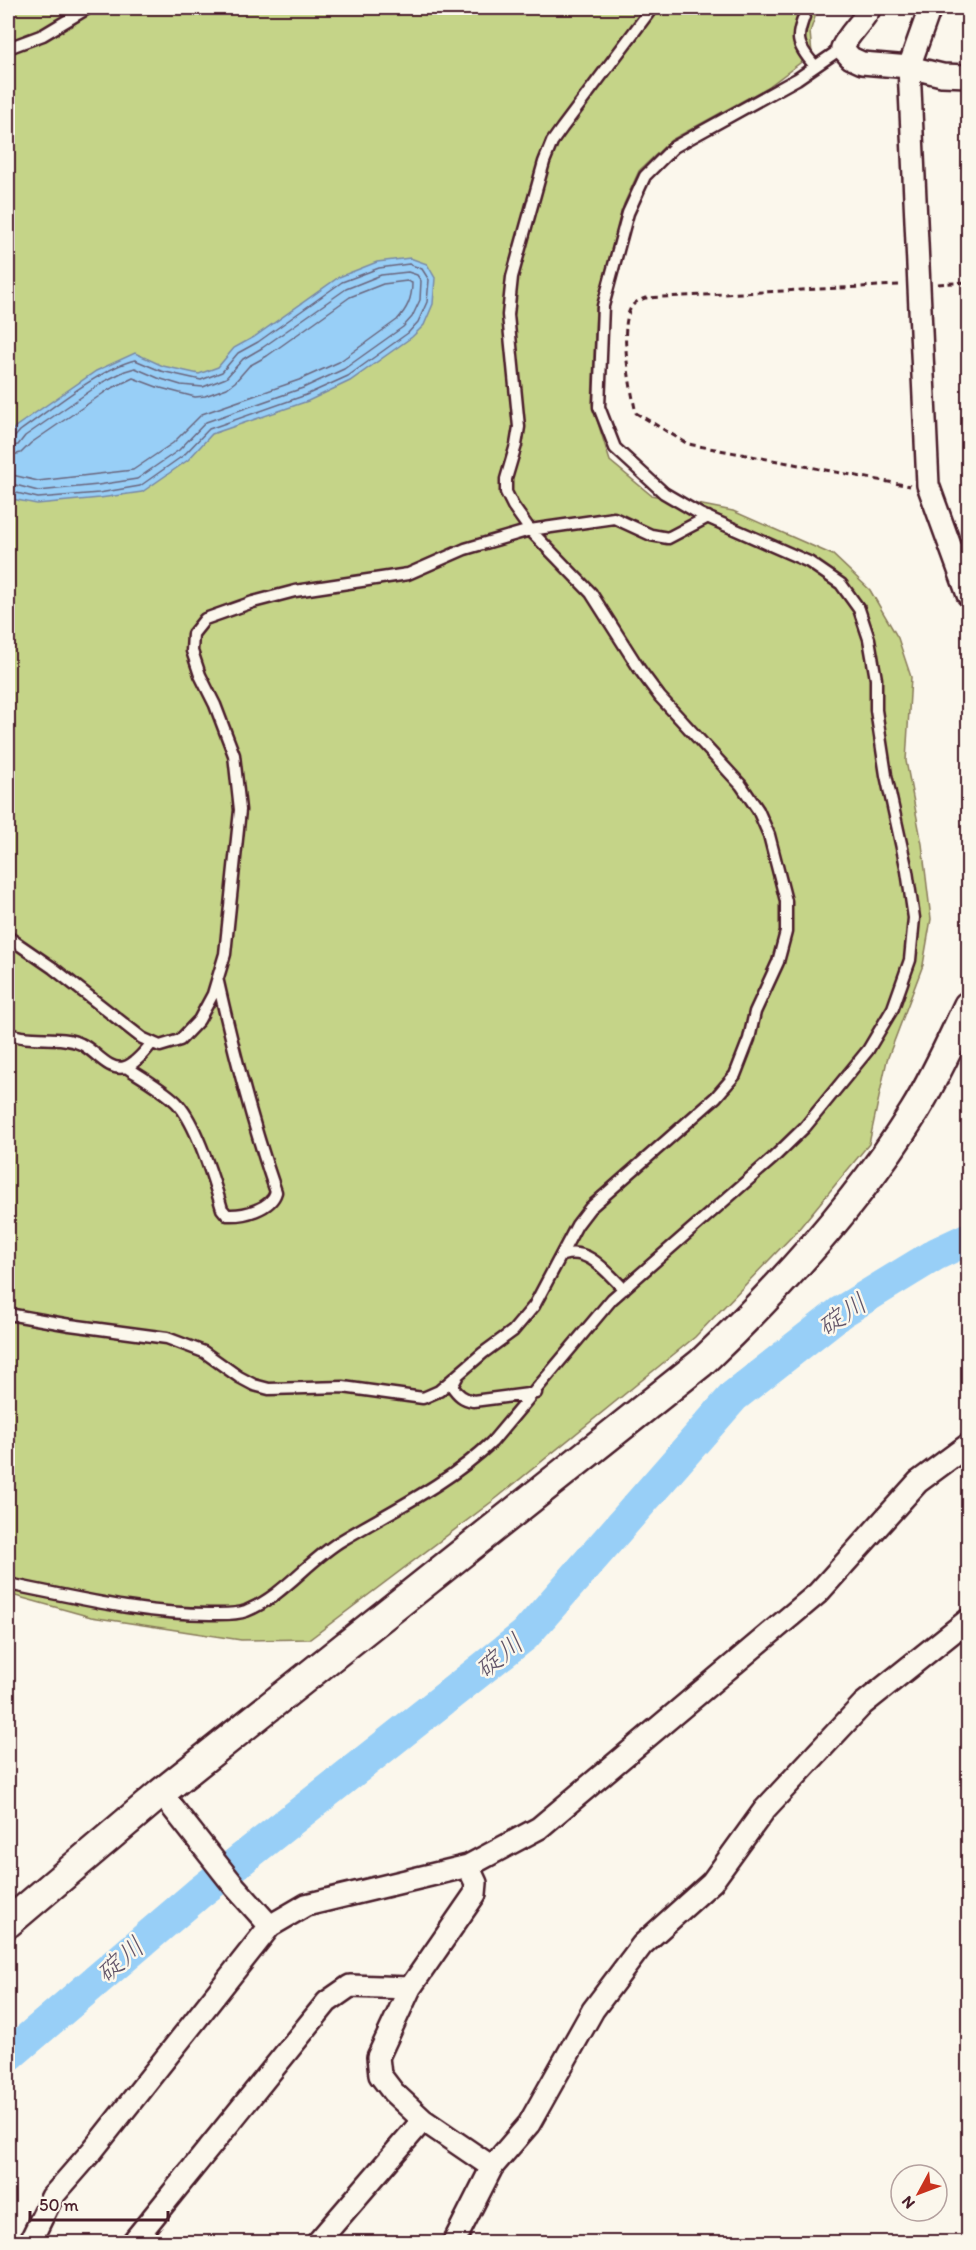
<svg xmlns="http://www.w3.org/2000/svg" width="976" height="2250" viewBox="0 0 976 2250" font-family="Itim,'Klee One',sans-serif">
<style>
.green{fill:#c5d488;stroke:#887a5a;stroke-width:1.5}
.water{fill:#98cff7;stroke:#7989a5;stroke-width:1.5}
.lines{fill:none;stroke-linecap:round;stroke-linejoin:round}
.shore{stroke:#69657d;stroke-width:1.5}
.river{stroke:#98cff7;stroke-width:33}
.lane-casing{stroke:#4a1f2b;stroke-width:15}
.street-casing{stroke:#4a1f2b;stroke-width:26}
.secondary-casing{stroke:#4a1f2b;stroke-width:33}
.path{stroke:#4a1f2b;stroke-width:3;stroke-dasharray:6 4.5;stroke-linecap:butt}
.lane{stroke:#fbf7ec;stroke-width:10}
.street{stroke:#fbf7ec;stroke-width:21}
.secondary{stroke:#fbf7ec;stroke-width:28}
.labels{text-anchor:middle;stroke-width:5;stroke-linejoin:round;paint-order:stroke}
.water-label{font-size:27px;font-style:italic;fill:#615468;stroke:#fbf7ec}
</style>
<rect width="100%" height="100%" fill="#fbf7ec"/>
<filter id="ink" filterUnits="userSpaceOnUse"><feTurbulence type="fractalNoise" baseFrequency=".0167" numOctaves="2"/><feDisplacementMap in="SourceGraphic" scale="12" xChannelSelector="R" yChannelSelector="G"/><feConvolveMatrix kernelMatrix="1 2 1 2 8 2 1 2 1" color-interpolation-filters="sRGB"/></filter>
<g filter="url(#ink)">
<!-- green -->
<path class="green" d="M8,8H818L810,32L812,54L768,87L671,140L639,171L624,204L596,308L592,404L610,461L651,495L733,511L833,555L870,590L898,638L911,677L906,761L922,844L931,919L923,965L887,1060L869,1144L797,1231L695,1337L498,1497L310,1639L241,1640L91,1617L8,1594Z"/>
<!-- water -->
<path class="water" d="M410,258L427,264L435,278L433,304L424,325L412,337L350,381L308,401L212,434L188,460L142,492L100,498L37,504L12,499L8,494V437L15,427L96,371L135,353L163,366L199,374L218,367L234,348L254,337L339,277L377,262Z"/>
<g class="lines">
<!-- shore -->
<path class="shore" d="M8,440L13,439L20,431C50,410 101,368 135,360L161,371L201,380L222,372L238,353L258,342L342,282L379,268L409,264L422,269L429,280L427,302L418,322L408,333L348,376L306,395L209,429L184,455L140,486L99,493L38,498L8,491
M8,447L18,445L25,436L103,382L125,371L135,368L158,378L181,385L203,387L226,378L243,359L262,348L346,289L381,275L408,272L417,275L421,281L420,300L412,317L403,327L344,369L303,388L206,422L179,450L137,479L98,485L38,491L8,483
M8,456L21,453L31,443L108,390L133,378L157,387L195,397L205,396L227,388L235,382L249,366L267,356L350,297L383,284L407,281L412,283C412,299 407,309 397,320L339,362L299,380L202,414L173,443L133,470L38,481L8,474"/>
<!-- river -->
<path class="river" d="M8,2056L199,1893L525,1635L734,1396L841,1312L936,1254L968,1239"/>
<!-- lane casing -->
<g class="lane-casing">
<path id="lane" d="M807,8C797,37 793,41 815,66
M8,48L43,35L88,8
M8,937L53,968L142,1038L160,1046L180,1040L199,1020L213,994L225,954L240,810L234,755L215,705L200,675L192,651L193,634L205,619L253,602L295,591L408,574L465,549L530,530L614,518L651,535L668,538L708,517
M8,1033C30,1043 60,1034 81,1044C95,1050 108,1072 125,1067C136,1064 145,1051 152,1043
M126,1067C143,1078 161,1088 176,1102C196,1122 214,1181 222,1209L227,1215C244,1216 271,1209 276,1192C252,1123 234,1053 218,982
M563,1255C589,1247 606,1272 624,1289
M8,1314L70,1325L167,1338L204,1352L239,1377L254,1385L269,1389L343,1387L423,1398L439,1391L483,1353L513,1331L534,1306L577,1225L590,1208L716,1097L735,1075L749,1039L755,1012L778,962L786,932V901L769,835L758,810L741,785L660,697L640,670L591,593L530,530L513,506L506,492V479L516,445L519,427L508,315L512,277L544,162L552,142L562,128L652,8
M457,1377L452,1386C458,1395 463,1399 473,1401L536,1393
M8,1584C74,1597 141,1614 210,1614C221,1614 235,1615 246,1611C284,1596 309,1559 344,1539C395,1509 449,1483 492,1442L612,1299L772,1159L805,1127L868,1050L893,1008L910,960L914,918L907,871L886,775L876,710V679L869,639L859,609L841,584L809,562L700,514L664,493L615,448L599,407L603,306L628,213L645,176L674,147L797,79L842,48"/>
</g>
<!-- street casing -->
<g class="street-casing">
<path id="street" d="M870,8C862,23 849,33 842,48L851,58L862,63L909,67L942,75L968,76
M930,8L909,67L928,485L968,595
M161,1793L235,1887L270,1926
M468,1866L476,1883L475,1894L410,1988L378,2057L380,2075L393,2092L423,2120L492,2167
M30,2242L52,2197L92,2151L270,1926L306,1905L468,1866L539,1828L818,1593L918,1482L968,1445
M133,2242L327,2002L350,1986L410,1988
M318,2242L423,2120
M454,2242L492,2167L529,2124L593,2010L642,1945L712,1882L765,1809L863,1704L968,1620"/>
</g>
<!-- secondary casing -->
<g class="secondary-casing">
<path id="secondary" d="M8,1923L161,1793L701,1363C780,1288 856,1205 914,1112C935,1078 951,1042 968,1006"/>
</g>
<!-- path -->
<path class="path" d="M938,284L968,282
M899,285L645,298C641,300 636,301 633,305C617,322 631,391 636,413L688,444L910,486"/>
<!-- lane -->
<use href="#lane" class="lane"/>
<!-- street -->
<use href="#street" class="street"/>
<!-- secondary -->
<use href="#secondary" class="secondary"/>
</g>
</g>
<g class="labels">
<!-- water labels -->
<g class="water-label">
<text transform="translate(842 1315) rotate(-34)" y="9">碇川</text>
<text transform="translate(499 1656) rotate(-39)" y="9">碇川</text>
<text transform="translate(120 1960) rotate(-41)" y="9">碇川</text>
</g>
</g>
<!-- margin -->
<rect width="976" height="2250" fill="none" stroke="#fbf7ec" stroke-width="30"/>
<rect x="15" y="15" width="946" height="2220" fill="none" stroke="#4a1f2b" stroke-width="2" filter="url(#ink)"/>
<!-- north arrow -->
<g transform="translate(919 2193) rotate(229)"><circle r="28" fill="#fbf7ec" stroke="#b4a19f" stroke-width="1.5"/>
<path d="M0-4.5L10 22L0 15L-10 22Z" fill="#c8321e"/>
<text y="-9" font-size="16" font-weight="bold" text-anchor="middle" fill="#4a1f2b">N</text>
</g>
<!-- scale -->
<path d="M30 2211v9h138v-9" fill="none" stroke="#4a1f2b" stroke-width="3"/>
<text x="39" y="2211" font-size="18" fill="#4a1f2b" stroke="#fbf7ec" stroke-width="4.5" paint-order="stroke">50 m</text>
</svg>
